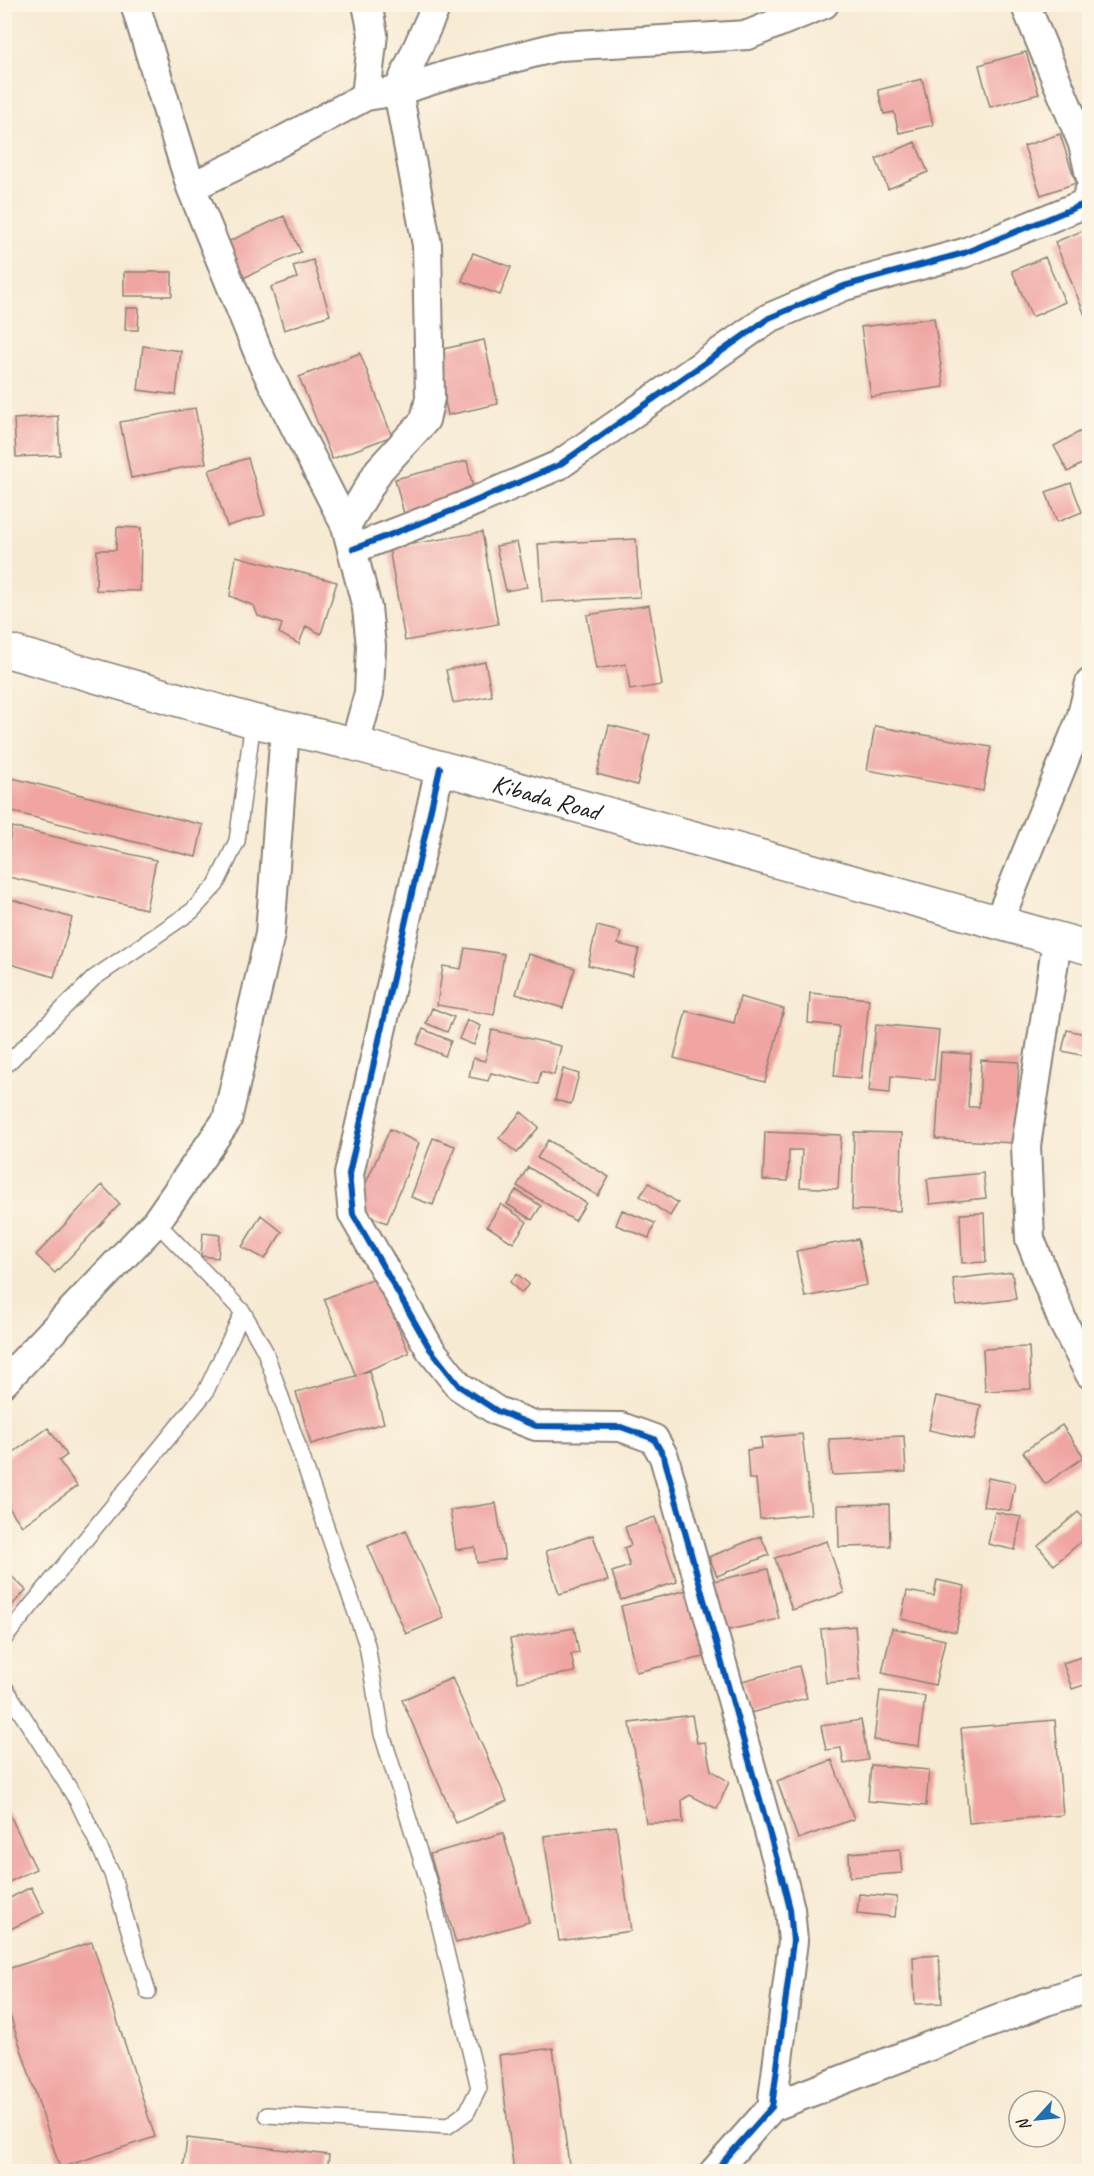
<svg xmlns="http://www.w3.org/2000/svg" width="1094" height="2176" viewBox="0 0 1094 2176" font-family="Caveat,sans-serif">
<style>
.building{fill:#f0a5a3}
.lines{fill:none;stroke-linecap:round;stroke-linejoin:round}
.lane-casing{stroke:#8a8378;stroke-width:18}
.street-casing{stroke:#8a8378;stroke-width:32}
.secondary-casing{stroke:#8a8378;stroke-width:36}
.lane{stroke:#fff;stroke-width:15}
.street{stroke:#fff;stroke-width:28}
.secondary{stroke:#fff;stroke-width:33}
.cycleway-casing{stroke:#fcf5e5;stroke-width:10}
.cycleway{stroke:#0057b8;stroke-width:6}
.labels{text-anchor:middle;stroke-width:5;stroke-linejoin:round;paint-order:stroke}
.street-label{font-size:26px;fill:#1c1c1c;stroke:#fcf5e5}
</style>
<rect width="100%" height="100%" fill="#fcf5e5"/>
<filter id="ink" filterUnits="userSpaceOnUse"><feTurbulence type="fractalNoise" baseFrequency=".0167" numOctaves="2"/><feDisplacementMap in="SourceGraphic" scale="12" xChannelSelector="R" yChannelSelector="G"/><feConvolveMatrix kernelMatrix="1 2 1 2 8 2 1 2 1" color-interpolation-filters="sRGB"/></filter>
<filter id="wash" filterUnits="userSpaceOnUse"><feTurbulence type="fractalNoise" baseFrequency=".008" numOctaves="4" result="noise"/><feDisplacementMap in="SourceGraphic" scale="24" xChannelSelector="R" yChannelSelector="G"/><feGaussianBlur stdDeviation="1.35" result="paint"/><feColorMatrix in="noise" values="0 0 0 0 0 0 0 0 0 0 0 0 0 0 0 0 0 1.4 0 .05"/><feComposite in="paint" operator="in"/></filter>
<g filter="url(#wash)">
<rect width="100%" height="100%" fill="#f7ead3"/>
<g id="blocks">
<!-- building -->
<path class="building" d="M1026,52L1039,94L990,107L979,65Z
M922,79L933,125L899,133L894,112L884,114L878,90Z
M1060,134L1076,183L1041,195L1024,146Z
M915,142L928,172L888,189L876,159Z
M284,216L301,252L241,279L225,243Z
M1089,228V325L1055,242Z
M473,253L511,267L500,295L462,281Z
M1045,257L1065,302L1032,317L1012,271Z
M313,260L330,315L284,330L271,287L297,278L293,266Z
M124,272H172V296H124Z
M126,308H139L138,330H125Z
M934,318L944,387L871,397L861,327Z
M484,340L498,404L448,415L434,351Z
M143,346L181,351L176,395L138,390Z
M360,353L392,436L332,459L299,377Z
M195,408L206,463L131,478L120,422Z
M58,416L60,455L16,457L14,419Z
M1090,426V459L1068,472L1054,446Z
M248,458L265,515L227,526L209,470Z
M467,461L475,496L404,514L395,479Z
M1071,483L1082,512L1057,522L1046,492Z
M117,527L141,528L140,591L96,590L97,550H116Z
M482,532L498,624L405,641L389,548Z
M636,539L640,597L542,602L538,544Z
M517,542L527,587L506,591L496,546Z
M236,556L337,582L321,634L306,626L299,644L279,633L282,624L258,616L254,606L230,596Z
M649,605L662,685L630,690L626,664L596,669L587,615Z
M485,662L492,696L453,703L446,670Z
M609,725L650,735L637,785L597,774Z
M875,726L991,747L983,791L867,770Z
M4,776L203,825L196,857L4,810Z
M12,827L156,860L146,909L4,876V863Z
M4,897L72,918L54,977L4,962Z
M597,926L621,932L618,944L639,949L632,976L588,965Z
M465,948L504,954L494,1015L437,1005L443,966L461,969Z
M528,954L575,968L563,1008L516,994Z
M810,993L869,999L861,1079L834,1076L839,1026L808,1023Z
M740,997L784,1009L765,1082L674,1058L686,1011L734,1023Z
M432,1008L454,1017L447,1032L426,1023Z
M467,1020L481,1026L474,1045L459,1039Z
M876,1024L939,1030L934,1080L891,1076L890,1093L869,1091Z
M423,1029L451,1041L445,1056L417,1044Z
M492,1030L561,1046L554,1075L541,1071L538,1084L491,1073L488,1081L469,1077L473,1058L485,1061Z
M1067,1030L1090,1035V1057L1062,1051Z
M941,1052L971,1054L968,1107H979L981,1060L1019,1062L1015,1143L936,1139Z
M563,1069L579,1074L571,1104L555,1100Z
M521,1112L539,1127L517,1153L499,1138Z
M390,1129L419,1143L387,1223L354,1210Z
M765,1132L841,1135L838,1189L800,1187L802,1150H789L788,1181L763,1180Z
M854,1132L902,1133L900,1211L852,1210Z
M433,1138L455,1146L433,1205L411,1197Z
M548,1140L609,1177L598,1196L537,1158Z
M528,1167L586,1203L575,1221L517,1186Z
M983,1173L986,1198L930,1204L927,1179Z
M649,1183L678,1203L670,1216L640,1196Z
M102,1185L120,1204L55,1273L36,1255Z
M516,1190L541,1206L532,1220L507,1204Z
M501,1204L527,1222L513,1243L487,1226Z
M622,1210L655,1223L649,1238L616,1225Z
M984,1213L986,1262L962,1263L960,1214Z
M261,1215L282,1232L265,1259L242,1247Z
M203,1233L220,1235L218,1258L201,1256Z
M858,1239L867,1285L805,1297L796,1251Z
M1012,1272L1016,1299L957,1306L953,1279Z
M517,1274L529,1284L521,1293L510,1282Z
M377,1277L409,1353L359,1374L369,1371L384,1423L311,1444L296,1392L356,1376L324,1299Z
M1029,1347L1031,1389L985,1391L983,1349Z
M936,1396L981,1405L974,1440L929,1430Z
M1062,1425L1084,1457L1045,1484L1023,1452Z
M48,1428L67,1455L59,1461L77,1486L22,1526L4,1501V1459Z
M802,1434L811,1514L760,1519L756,1479H749L747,1450L762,1448L761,1438Z
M904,1436L906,1472L832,1475L829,1439Z
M988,1478L1015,1483L1010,1511L983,1506Z
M496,1503L505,1559L477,1563L475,1547L456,1550L450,1510Z
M889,1504L890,1546L839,1547L838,1505Z
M995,1512L1021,1517L1015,1550L988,1544Z
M1078,1512L1090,1525V1534L1054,1565L1038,1546Z
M655,1517L677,1582L621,1600L612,1572L630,1566L624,1548L631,1545L625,1527Z
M406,1530L444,1618L406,1634L368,1546Z
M593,1535L608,1581L559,1594L546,1551Z
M761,1536L769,1555L717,1576L709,1557Z
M827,1541L844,1593L792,1610L775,1558Z
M768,1569L779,1619L723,1631L713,1581Z
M5,1570L26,1590L5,1613Z
M937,1580L965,1586L956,1632L901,1619L907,1591L934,1596Z
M688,1590L704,1657L636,1672L621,1606Z
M855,1626L860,1680L826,1683L821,1629Z
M574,1628L579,1653L571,1654L575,1672L518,1682L510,1639Z
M892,1628L945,1640L935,1685L882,1673Z
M1090,1654V1683L1072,1689L1063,1663Z
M799,1666L807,1698L750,1713L742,1681Z
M452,1678L507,1801L456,1823L402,1700Z
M880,1691L925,1696L919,1746L874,1740Z
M692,1715L697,1743L705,1742L711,1770L729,1782L717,1809L690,1795L682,1800L683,1823H646L630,1723Z
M861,1720L868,1760L844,1764L841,1748L826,1750L821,1726Z
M1055,1720L1063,1815L969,1823L961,1728Z
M832,1760L854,1819L798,1839L777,1781Z
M871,1765L929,1770L926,1806L868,1801Z
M5,1805L36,1869L5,1884Z
M616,1826L631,1931L559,1941L544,1836Z
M503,1833L529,1922L456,1943L430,1854Z
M900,1849L902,1873L850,1877L849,1853Z
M31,1887L44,1913L4,1932V1901Z
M859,1894L897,1897L895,1917L857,1913Z
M92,1942L155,2137L60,2168L4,1997V1970Z
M939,1955L942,2003L915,2004L913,1957Z
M553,2048L570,2172H514L499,2055Z
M187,2138L329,2155L327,2172H183Z
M640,2167L641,2172H625V2171Z"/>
</g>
</g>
<g filter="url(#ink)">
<use href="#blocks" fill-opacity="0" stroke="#8a8378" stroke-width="1.5"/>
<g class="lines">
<!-- lane casing -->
<g class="lane-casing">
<path id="lane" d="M4,1067L94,978L192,911L216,885L237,841L253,721
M243,1312L265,1351L367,1645L382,1734L431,1890L479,2088L467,2112L448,2126L267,2115
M4,1639L205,1393L243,1312L156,1222
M4,1686L78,1802L112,1874L148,1992"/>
</g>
<!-- street casing -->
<g class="street-casing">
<path id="street" d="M135,4L191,187L263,364L346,526L367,608L371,646L369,693L355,744
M1025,4L1083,144L1090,175
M366,96L398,91L451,74L560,46L748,35L824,4
M191,187L237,165L366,96L373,34L367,4
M346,526L379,470L425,420L430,398L427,245L398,91L437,4
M353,549L459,508L559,465L769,318L844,286L964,253L1084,204L1090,190
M440,768L349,1174L353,1214L430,1349L459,1386L497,1411L536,1426L621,1427L654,1439L664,1457L784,1885L790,1909L793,1941L772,2107L714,2172
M998,923L1081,719L1090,683
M1057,941L1026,1146L1030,1239L1063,1322L1090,1374
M4,1382L156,1222L227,1120L270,934L285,729
M772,2107L1046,2001L1090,1988"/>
</g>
<!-- secondary casing -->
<g class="secondary-casing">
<g id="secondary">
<path id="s1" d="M4,650L253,721L355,744L1090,948"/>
</g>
</g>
<!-- lane -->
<use href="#lane" class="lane"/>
<!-- street -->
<use href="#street" class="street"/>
<!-- secondary -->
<use href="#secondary" class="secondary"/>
<!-- cycleway casing -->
<g class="cycleway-casing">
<path id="cycleway" d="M353,549L459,508L559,465L769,318L844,286L964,253L1084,204L1090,190
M440,768L349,1174L353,1214L430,1349L459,1386L497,1411L536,1426L621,1427L654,1439L664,1457L784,1885L790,1909L793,1941L772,2107L714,2172"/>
</g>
<!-- cycleway -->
<use href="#cycleway" class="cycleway"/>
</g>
</g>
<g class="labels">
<!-- street labels -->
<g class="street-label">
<text dy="9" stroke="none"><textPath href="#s1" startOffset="562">Kibada Road</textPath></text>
</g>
</g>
<!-- margin -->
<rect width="1094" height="2176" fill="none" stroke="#fcf5e5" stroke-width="24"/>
<!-- north arrow -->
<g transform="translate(1037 2119) rotate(243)"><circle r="28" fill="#fcf5e5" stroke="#a29e95" stroke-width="1.5"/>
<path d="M0-4.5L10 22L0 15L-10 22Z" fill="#1f6fb2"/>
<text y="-9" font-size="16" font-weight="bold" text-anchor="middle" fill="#1c1c1c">N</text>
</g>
</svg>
